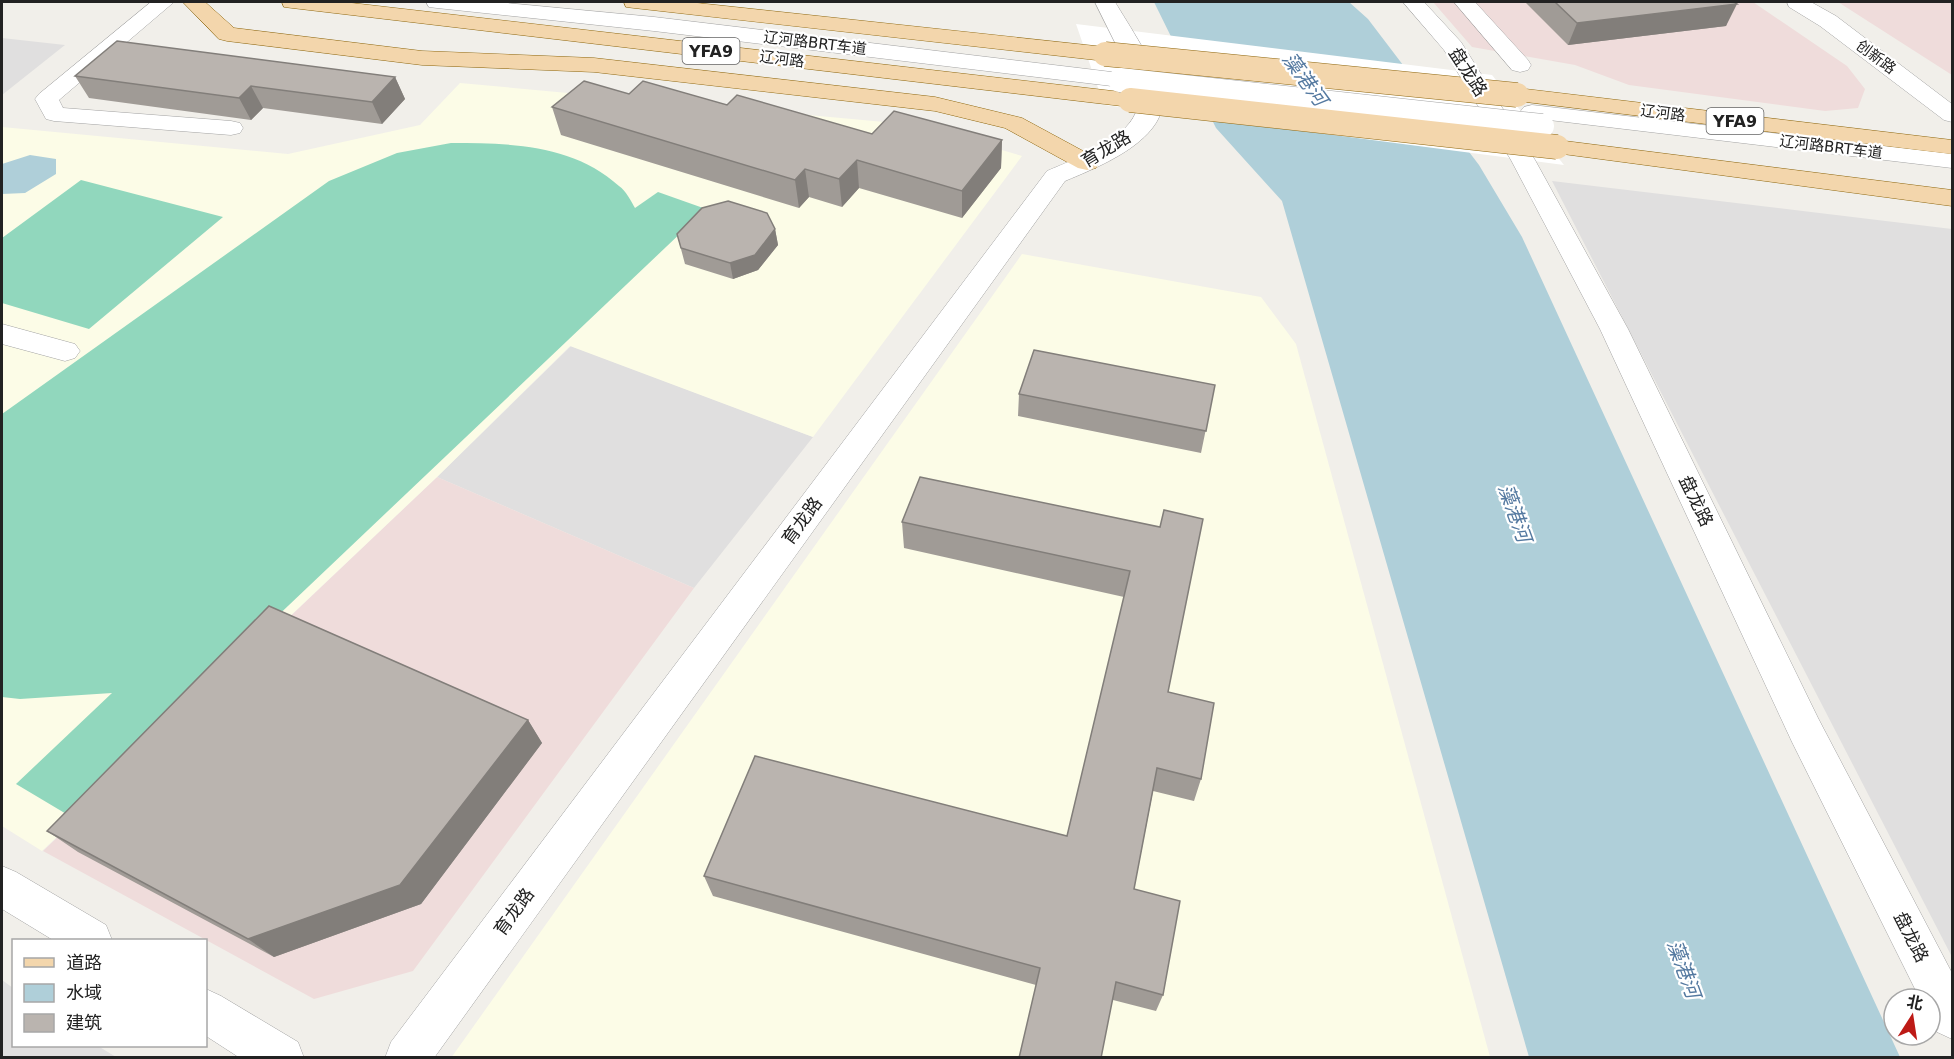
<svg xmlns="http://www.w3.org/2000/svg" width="1954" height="1059" viewBox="0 0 1954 1059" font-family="'DejaVu Sans','Noto Sans SC',sans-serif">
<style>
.residential{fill:#e0dfdf}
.commercial{fill:#efdcdb}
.education{fill:#fcfce7}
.pitch{fill:#91d7bd}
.water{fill:#afcfd9}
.pier{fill:#fff}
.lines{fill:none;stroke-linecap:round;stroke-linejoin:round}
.minor-casing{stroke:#a3a3a3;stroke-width:1}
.major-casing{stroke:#8f6810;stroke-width:1}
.minor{fill:#fff;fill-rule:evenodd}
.major{fill:#f3d6ac;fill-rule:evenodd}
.minor-bridge-casing{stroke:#a3a3a3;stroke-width:25;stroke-linecap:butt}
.major-bridge-casing{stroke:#8f6810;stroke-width:25;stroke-linecap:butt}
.minor-bridge{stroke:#fff;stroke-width:24}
.major-bridge{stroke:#f3d6ac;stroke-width:24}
.wall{fill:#a09b96}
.shaded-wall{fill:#827e7a}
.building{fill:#bab4af;stroke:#827e7a;stroke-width:1.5}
.labels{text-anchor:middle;stroke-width:4.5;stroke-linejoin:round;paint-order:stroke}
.far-street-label{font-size:15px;fill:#222;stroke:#fff}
.shield{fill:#fff;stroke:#646464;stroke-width:1.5}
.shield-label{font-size:16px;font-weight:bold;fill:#222}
.street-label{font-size:18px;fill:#222;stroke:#fff}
.water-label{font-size:20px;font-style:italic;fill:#5479a0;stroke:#fff}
</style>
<rect width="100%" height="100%" fill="#f1efea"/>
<!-- residential -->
<path class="residential" d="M2,38L65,45L2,95Z
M1552,181L1952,229V957Z
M571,346L813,437L694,588L437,477Z
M2,980L13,988L14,1046H98L116,1057H2Z"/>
<!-- commercial -->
<path class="commercial" d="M1433,2H1753L1847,66L1865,89L1858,108L1825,111L1629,85L1575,65L1472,47Z
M1838,2H1952V75Z
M437,477L694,588L413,971L314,999L43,851Z"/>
<!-- education -->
<path class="education" d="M460,83L917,125L1022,156L813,437L570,346L437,477L42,851L2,826V127L288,154L420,125Z
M1022,254L1261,297L1296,344L1490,1057L451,1058Z"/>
<!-- pitch -->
<path class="pitch" d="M451,143C509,143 573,144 619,186C626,191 631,201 635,208L658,192L706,209L68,815L16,784L112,693L20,699L2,697V414L329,181L397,153Z
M81,180L223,217L89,329L2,303V238Z"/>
<!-- water -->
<path class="water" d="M1154,2H1349L1368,19L1479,165L1522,237L1900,1057H1529L1282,201L1216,128Z
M30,155L56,159V174L25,193L2,194V164Z"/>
<!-- pier -->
<path class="pier" d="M1076,24L1492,75L1564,165L1104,105Z"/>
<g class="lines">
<!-- minor casing -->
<g class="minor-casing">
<path id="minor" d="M151,2H174L59,100L63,108L231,121L240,123L243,128L240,133L231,135L54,121L46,119L35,99L39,94Z
M426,2H496L654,17L1120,73L1128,75L1132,80L1128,85L1120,87L654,31L437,8L429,7Z
M1095,2H1115C1127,22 1158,69 1162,91C1172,139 1098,167 1065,181L434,1058H385L391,1042L1047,171C1079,157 1151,133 1137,87Z
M1403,2H1424L1461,42L1535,160L1628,329L1818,718L1952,973V1039L1937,1032L1930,1019V999H1920L1792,742L1600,329L1511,160L1444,50Z
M1454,2H1475L1528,60L1531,65L1528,70L1520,72L1512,70Z
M1787,2H1811L1836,16L1952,104V122L1944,120L1820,26L1789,7Z
M1532,105L1952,154V168L1524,117L1520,112L1524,107Z
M2,324L75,344L80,351L75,358L65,361L2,344Z
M2,866L16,872L106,925L112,940H53L2,909Z
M206,989L221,996L298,1042L304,1058H240L206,1036Z"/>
</g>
<!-- major casing -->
<g class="major-casing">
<path id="major" d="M183,2H205L234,28L422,51L594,58L935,97L1022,118L1096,158L1099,163L1096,168L1087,170L1078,168L1005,128L935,111L594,72L422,65L227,41L219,39Z
M282,2H343L1130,93L1138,95L1142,100L1138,105L1130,107L292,8L284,7Z
M624,2H688L1105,47L1113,49L1116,54L1113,59L1105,61L634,8L626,7Z
M1517,88L1952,140V154L1509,100L1505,95L1509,90Z
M1557,140L1952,190V206L1548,152L1545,147L1548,142Z"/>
</g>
<!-- minor -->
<use href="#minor" class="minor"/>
<!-- major -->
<use href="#major" class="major"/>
<!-- minor-bridge casing -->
<g class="minor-bridge-casing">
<path id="minor-bridge" d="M1120,80L1542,126"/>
</g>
<!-- major-bridge casing -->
<g class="major-bridge-casing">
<path id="major-bridge" d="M1105,54L1517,95
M1130,100L1557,147"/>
</g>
<!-- minor-bridge -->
<use href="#minor-bridge" class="minor-bridge"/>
<!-- major-bridge -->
<use href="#major-bridge" class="major-bridge"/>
</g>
<!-- wall -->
<path class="wall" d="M1525,2H1734L1726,26L1568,45Z
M75,76L395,77L405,99L382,124L263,108L251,120L89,98Z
M629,94L872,134L1002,140L1001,168L962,218L859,188L842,207L809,197L799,208L561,135L552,107Z
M775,229L778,245L758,270L733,279L685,264L677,234Z
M1215,385L1201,453L1018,416L1019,394Z
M902,522L1160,527L1168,692L1201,779L1194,801L1153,791L1134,889L1163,995L1156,1011L1113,1000L1036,985L713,896L704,876L1067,836L1124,597L904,548Z
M528,720L542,743L421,904L274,957L78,852L47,831Z"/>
<!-- shaded-wall -->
<path class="shaded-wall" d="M1737,4L1726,26L1568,45L1577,23Z
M395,77L405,99L382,124L372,102Z
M251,86L263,108L251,120L239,98Z
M1002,140L1001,168L962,218V191Z
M857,160L859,188L842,207L839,179Z
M805,169L809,197L799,208L795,180Z
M775,229L778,245L758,270L733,279L730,263Z
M528,720L542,743L421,904L274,957L248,939Z"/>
<!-- building -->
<path class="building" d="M1555,2H1734L1737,4L1577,23Z
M117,41L395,77L372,102L251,86L239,98L75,76Z
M584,81L629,94L643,81L727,105L737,95L872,134L894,111L1002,140L962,191L857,160L839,179L805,169L795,180L552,107Z
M728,201L767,213L775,229L755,255L730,263L681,248L677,234L702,208Z
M1034,350L1215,385L1206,431L1019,394Z
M920,477L1160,527L1164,510L1203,519L1168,692L1214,703L1201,779L1157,768L1134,889L1180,901L1163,995L1116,982L1101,1058H1019L1040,968L704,876L755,756L1067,836L1130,571L902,522Z
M269,606L528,720L400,885L248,939L47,831Z"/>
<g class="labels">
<!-- far-street labels -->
<g class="far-street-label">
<text transform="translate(815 43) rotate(7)" y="5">辽河路BRT车道</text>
<text transform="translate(1876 57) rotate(37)" y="5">创新路</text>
<text transform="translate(782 59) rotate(7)" y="5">辽河路</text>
<text transform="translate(1663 113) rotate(7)" y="5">辽河路</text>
<text transform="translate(1831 147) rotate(7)" y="5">辽河路BRT车道</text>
</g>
<!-- shield labels -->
<g class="shield">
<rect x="682.5" y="38" width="57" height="26" rx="4.5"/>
<rect x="1706.5" y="108" width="57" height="26" rx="4.5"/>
</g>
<g class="shield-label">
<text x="711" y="57">YFA9</text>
<text x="1735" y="127">YFA9</text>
</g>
<!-- street labels -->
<g class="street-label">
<text transform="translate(1468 72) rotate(57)" y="6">盘龙路</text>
<text transform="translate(1106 149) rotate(-31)" y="6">育龙路</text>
<text transform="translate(1696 501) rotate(64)" y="6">盘龙路</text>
<text transform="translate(802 521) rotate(-54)" y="6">育龙路</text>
<text transform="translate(514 912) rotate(-54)" y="6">育龙路</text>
<text transform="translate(1911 937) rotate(63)" y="6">盘龙路</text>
</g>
<!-- water labels -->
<g class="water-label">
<text transform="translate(1305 79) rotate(54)" y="7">藻港河</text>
<text transform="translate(1515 513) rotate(70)" y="7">藻港河</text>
<text transform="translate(1684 969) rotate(70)" y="7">藻港河</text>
</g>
</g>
<!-- border -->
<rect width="1954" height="1059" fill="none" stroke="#222222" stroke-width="6"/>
<!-- legend -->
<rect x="12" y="939" width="195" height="108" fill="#ffffff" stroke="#a7a7a7" stroke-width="1.5"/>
<rect x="24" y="958" width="30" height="9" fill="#f3d6ac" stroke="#a7a7a7" stroke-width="1.5"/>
<text x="66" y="969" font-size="18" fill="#222222">道路</text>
<rect x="24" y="984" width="30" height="18" fill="#afcfd9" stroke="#a7a7a7" stroke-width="1.5"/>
<text x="66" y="999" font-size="18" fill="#222222">水域</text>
<rect x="24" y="1014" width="30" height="18" fill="#bab4af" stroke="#a7a7a7" stroke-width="1.5"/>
<text x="66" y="1029" font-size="18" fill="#222222">建筑</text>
<!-- north arrow -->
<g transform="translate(1912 1017) rotate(12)"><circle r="28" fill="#ffffff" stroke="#a7a7a7" stroke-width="1.5"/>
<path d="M0-4.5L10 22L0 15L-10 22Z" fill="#bd1a16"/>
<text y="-9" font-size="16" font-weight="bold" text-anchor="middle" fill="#222222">北</text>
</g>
</svg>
